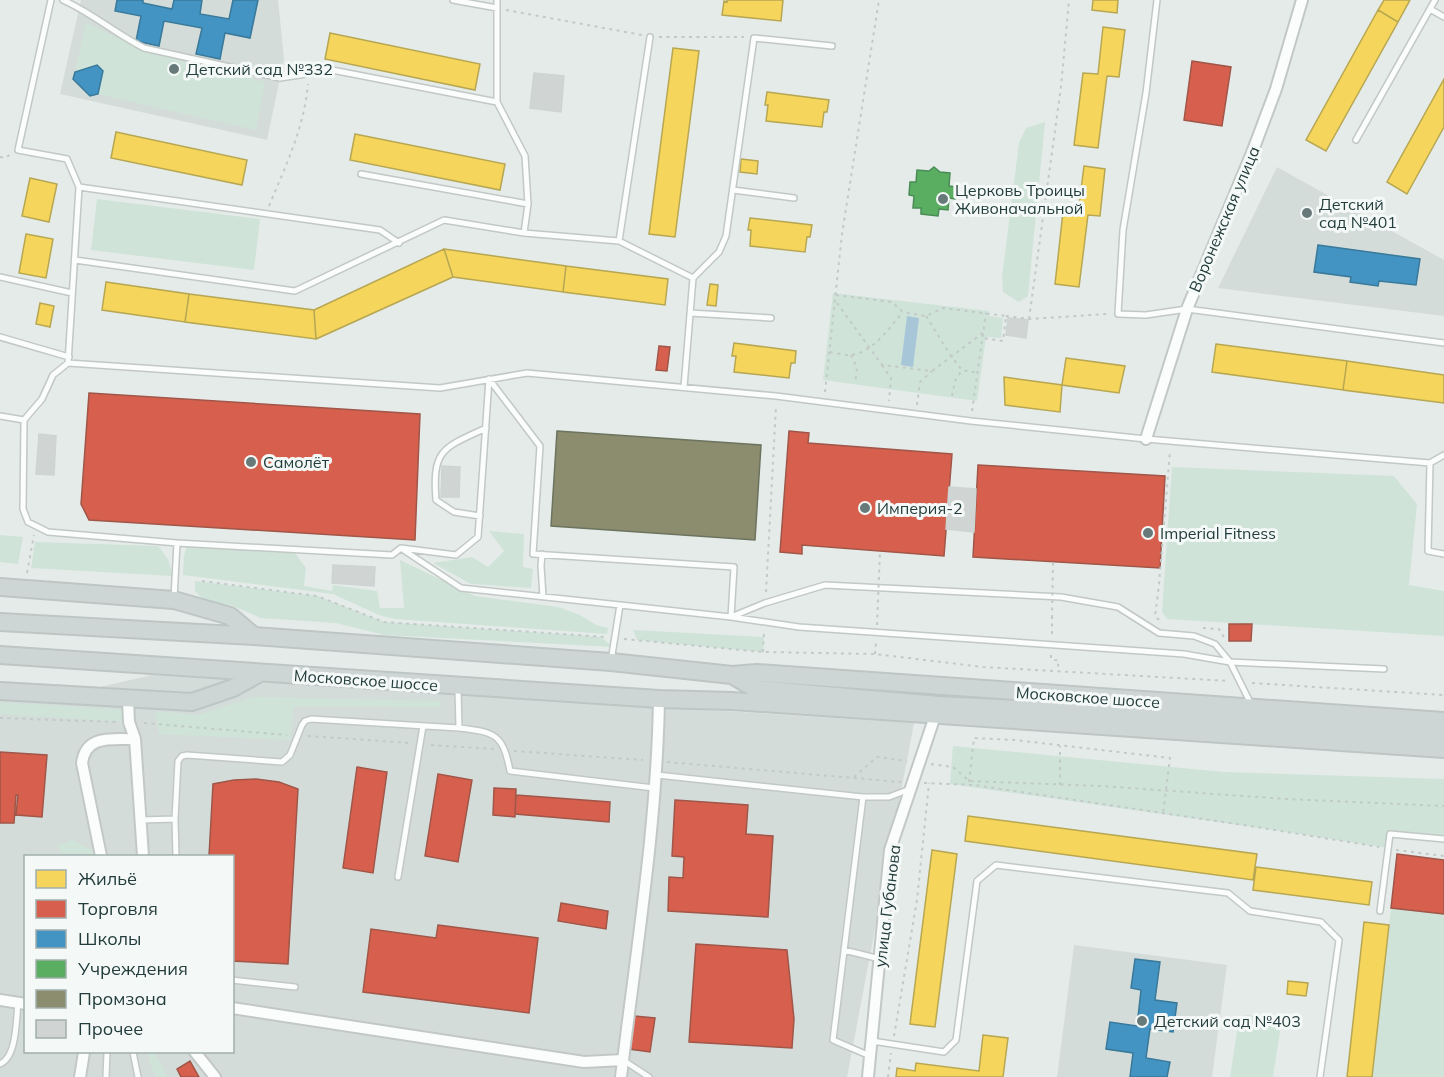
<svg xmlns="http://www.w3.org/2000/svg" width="1444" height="1077" viewBox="0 0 1444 1077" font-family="Mulish,sans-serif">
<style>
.built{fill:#d4dcda;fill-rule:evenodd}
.green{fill:#cfe3d9}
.water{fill:#a7c7d8}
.homes{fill:#f6d55c;stroke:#b7a752;stroke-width:1.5}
.shops{fill:#d6604d;stroke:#a05648;stroke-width:1.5}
.schools{fill:#4393c3;stroke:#39799a;stroke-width:1.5}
.public{fill:#5aae61;stroke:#4a8c56;stroke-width:1.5}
.industry{fill:#8c8c6e;stroke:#6c745f;stroke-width:1.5}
.building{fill:#d0d4d3;stroke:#ced4d2;stroke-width:1.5}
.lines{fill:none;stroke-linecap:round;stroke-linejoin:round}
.service-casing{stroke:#c2c8c6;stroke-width:8}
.minor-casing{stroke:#c2c8c6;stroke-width:14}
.primary-casing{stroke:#bdc6c5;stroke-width:20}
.path{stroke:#c2cac9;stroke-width:2;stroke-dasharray:3 4.5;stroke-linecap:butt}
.service{stroke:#fbfcfc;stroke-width:5}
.minor{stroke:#fbfcfc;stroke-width:10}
.primary{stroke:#ced6d5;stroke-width:16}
.path-bridge{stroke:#c2cac9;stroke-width:2;stroke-dasharray:3 4.5;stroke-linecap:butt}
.poi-dot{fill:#677a79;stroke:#f4f9f7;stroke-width:2}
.labels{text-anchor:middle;stroke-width:6;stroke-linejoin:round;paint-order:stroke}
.poi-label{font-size:16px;fill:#233d3c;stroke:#f4f9f7;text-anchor:start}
.street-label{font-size:16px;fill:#233d3c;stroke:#f4f9f7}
</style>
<rect width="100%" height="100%" fill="#e5ebe9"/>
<!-- built -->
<path class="built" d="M81,0H278L284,59L267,140L60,94Z
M1277,167L1444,260V316L1218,288Z
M152,675L914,723L847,1077H0V681L100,687ZM26,856H232V1052H26Z
M1074,945L1227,965L1212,1077H1057Z"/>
<!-- green -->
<path class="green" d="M86,23L150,53L265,82L256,130L98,94L103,71L97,65L75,72Z
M1045,122L1028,296L1019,302L1003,292L1002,277L1019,143L1026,128Z
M97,199L260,219L254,270L91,250Z
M833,293L989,311V316L1003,318L1001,338L986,337L977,401L823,380Z
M1172,467L1394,476L1417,504L1409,585L1444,591V636L1167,619L1162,612Z
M489,531L524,534L523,567L533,569L531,588L471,584L433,563L472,557L488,567L504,551Z
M0,535L23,537L18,564L0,562Z
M35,542L158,546L168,559L173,576L31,568Z
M187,546L295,553L306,568L304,586L332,591L333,585L377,591L380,608H404L400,560L475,596L558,607L580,615L596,625L608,628L607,634L395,619L379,615L333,594L183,575L184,556Z
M195,581L317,596L384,622L601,637L613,647L384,635L336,623L261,618L233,606L205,601L195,591Z
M633,630L764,637L763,652L637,640Z
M253,697L441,701V707L294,706L290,740L159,734L155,711L198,715Z
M0,702L128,710L129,722L0,714Z
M953,746L1224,772L1444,779V839L1390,834L1388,848L1281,831L950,784Z
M72,840L100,854L101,856H63L57,846Z
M1391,908L1444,914V1077H1372Z
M1246,1015L1275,1018L1281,1025L1273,1077H1230L1239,1019Z
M148,1052H154L168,1077H156L152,1070Z"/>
<!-- water -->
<path class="water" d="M907,316L919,318L913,367L901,365Z"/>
<!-- homes -->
<path class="homes" d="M727,0H783L781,21L722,15L724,1L727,2Z
M1093,0H1118L1117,13L1092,10Z
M1384,0H1410L1398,22L1378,10Z
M1378,10L1398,22L1326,151L1306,140Z
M1103,27L1125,30L1119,77L1107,76L1098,148L1074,145L1083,73L1098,74Z
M330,33L480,64L475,90L325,59Z
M673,48L699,51L675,237L649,234Z
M1444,79V127L1407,194L1387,182Z
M767,92L829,100L827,112H824L822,127L766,121L768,105H765Z
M116,132L247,160L242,185L111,158Z
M355,134L505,164L500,190L350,160Z
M741,159L758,161L757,174L740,172Z
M1084,166L1105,169L1100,216L1088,215L1079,287L1055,284L1063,212L1078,213Z
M30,178L57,184L49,222L22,216Z
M750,218L812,225L810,237H807L805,252L750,246L751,230H748Z
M26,234L53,239L46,278L19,273Z
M444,249L453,277L316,339L314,310Z
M444,249L566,266L563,292L453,277Z
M566,266L668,279L665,305L563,292Z
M106,282L189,294L185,322L102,310Z
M710,284L718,285L716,306L707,305Z
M189,294L314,310L316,339L185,322Z
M40,303L54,306L50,327L36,324Z
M734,343L796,351L795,363H791L789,378L734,372L736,356H732Z
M1216,344L1347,361L1343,390L1212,372Z
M1066,358L1125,366L1119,393L1062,385Z
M1347,361L1444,375V403L1343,390Z
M1004,377L1062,385L1060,412L1005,405Z
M968,816L1257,854L1253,880L965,841Z
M932,850L957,854L935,1027L910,1024Z
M1256,867L1372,882L1369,905L1253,890Z
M1364,922L1389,925L1372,1077H1347Z
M1288,981L1308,983L1306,996L1287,994Z
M983,1035L1008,1038L1003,1077H896L897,1068L915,1071L916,1063L979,1071Z"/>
<!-- shops -->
<path class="shops" d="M1192,61L1231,67L1222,126L1184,120Z
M659,346L670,347L667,371L656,370Z
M89,393L420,414L415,540L89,520L81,504Z
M789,431L809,433L808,443L952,454L944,556L802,545V554L780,552Z
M978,465L1165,476L1160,568L973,557Z
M1229,624H1252L1251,641H1229Z
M0,752L47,755L42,817L16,815L18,795H16L14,823H0Z
M357,767L387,772L373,873L343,868Z
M438,774L472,780L458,862L425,856Z
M256,779L279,782L298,789L288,964L232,961V856H209L213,784L234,780Z
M494,788L516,789L515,817L493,815Z
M516,795L610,802L609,822L515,814Z
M675,800L748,805L746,834L773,836L768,917L668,911L669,877L683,878L684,857L672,856Z
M1397,854L1444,860V914L1391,908Z
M561,903L608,911L606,929L558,921Z
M438,925L538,938L529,1013L363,992L371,929L436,938Z
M696,944L787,950L794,1019L792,1048L689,1042Z
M634,1016L655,1018L650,1052L629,1049Z
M190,1061L199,1077H181L177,1069Z"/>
<!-- schools -->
<path class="schools" d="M117,0H143V3L172,9L174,0H202L200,14L229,19L233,0H258L250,38L225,33L220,59L196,54L202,28L164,21L159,46L136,41L141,16L115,11Z
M97,65L103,71L98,94L90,96L73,79L75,72Z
M1318,245L1420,259L1416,285L1379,281L1378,286L1350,282L1351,277L1314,272Z
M1135,959L1160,962L1155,1000L1177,1003L1173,1032L1150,1029L1146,1058L1170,1062L1167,1077H1130L1133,1053L1106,1049L1110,1022L1137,1026L1141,990L1131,988Z"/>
<!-- public -->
<path class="public" d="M934,167L940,172L950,173L949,186L956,187L955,199L949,198L948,210L939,209L938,216L921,214V208H913L914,196L909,195L910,182H916L917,170L929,171Z"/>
<!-- industry -->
<path class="industry" d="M557,431L761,445L755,540L551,526Z"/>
<!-- building -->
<path class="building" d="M534,73L564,76L561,112L530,108Z
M1008,318L1028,320L1026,338L1006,335Z
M39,434L56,436L54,475L36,474Z
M442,466L460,467L459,497H441Z
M949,487L976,489L974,532L946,529Z
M333,565L375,567L374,586L332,583Z"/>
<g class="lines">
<!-- service casing -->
<g class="service-casing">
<path id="service" d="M51,0L18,150L67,159L79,187L380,230L399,243
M63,0C92,13 116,34 144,48L280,78L332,70L497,102
M453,0L497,8
M497,0V102L525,156L528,204L524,233
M1157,0L1146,93L1123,230L1118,314L1146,315L1187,309L1444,343
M1430,9L1444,17
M1356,140L1435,0
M361,174L528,204
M733,190L794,198
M619,241L650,37
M75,260L295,291L444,220L524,233L619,241L693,278
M0,277L72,293
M690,313L771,318
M0,337L69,357
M68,363L79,187
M489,379L540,446L533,554L734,567L731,617L765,603L825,585L1061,597L1118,607L1159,633L1194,636L1215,644L1230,662L1384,669
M684,387L693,278L719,252L726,236L754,38L832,46
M0,416L24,420L42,399L53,375L68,363L440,388L527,373L776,396L971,421L1146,439L1430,463L1444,455
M24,420L23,509L28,522L48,532L177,543L392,555L401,548L456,555L478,537L489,379
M1430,463L1428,551L1444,554
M480,516L454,512L436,500C432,449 443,448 486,428
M402,549L461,588L620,605
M542,554L541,566L543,597
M174,598L177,543
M611,661L620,605L731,617L799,627L1184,654L1230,662L1251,704
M458,689L459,728C495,732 503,734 510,771L654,788
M657,775L863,797H889L910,789
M863,797L833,1040L870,1056
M175,819L176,856
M141,820L175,819L178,761L182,756L187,755L282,762L290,755L302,725L305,721L311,719L459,728
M398,877L423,726
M1380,911L1390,834L1444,839
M844,950L880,959
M232,980L295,987
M872,1041L944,1052L956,1040L977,881L996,865L1228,893L1250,911L1321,922L1339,940L1320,1077
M133,1052L138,1077
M623,1060L649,1077
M0,1064C17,1057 16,1020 18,1003
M106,1077L107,1052"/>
</g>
<!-- minor casing -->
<g class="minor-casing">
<path id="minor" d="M1146,439L1187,309L1252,153L1276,89L1302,0
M128,700L129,722L135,739L143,856
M101,856L82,763C86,734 112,740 135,739
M0,1000L26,1004
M232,1008L584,1062L623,1060
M195,1052L215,1077
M80,1077L84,1052
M621,1077C636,951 657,826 659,699
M868,1077L890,850L935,716"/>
</g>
<!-- primary casing -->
<g class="primary-casing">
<path id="primary" d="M0,587L174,600L230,616L254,636
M0,622L254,636L611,662L732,675L757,673L1444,721
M0,655L659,699L732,701L1444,749
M732,675L756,689L938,705L1260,721L1444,733
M0,691L192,702L233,688L260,673"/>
</g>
<!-- path -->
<path class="path" d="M506,10L642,35
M659,37H744
M0,157L5,158L11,154
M269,206C286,165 304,128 308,84
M836,295L892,302L903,312L926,316L943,308L1006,316L1003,341L983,338
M837,303L882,365L932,371L984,332
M926,316L951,356L962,370L978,373
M1006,316L1029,319L1108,314
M1029,319L1061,87L1069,0
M830,352C836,353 844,355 850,355C872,354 890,327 903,312
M851,355L857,368L855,383
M882,365L891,378L889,401
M825,392L842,234L879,0
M952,396L955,381L962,370
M917,405L920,382L932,371
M972,411L986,313
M27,573L34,535
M202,581L317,596L384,622L606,637
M766,592L776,406
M1159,620L1155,616L1159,585L1170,451
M1203,628L1219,629L1225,639
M1052,634V618
M624,639L763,652L875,654L983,667L1229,681
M763,652L764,631
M875,654L876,642
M1051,655V659L1059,661L1057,670
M1252,683L1444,695
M0,718L117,722
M144,723L287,735
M308,736L410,743
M431,745L494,749
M514,751L643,760
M667,762L901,782
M931,764L953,767L969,781L1101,786L1286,799L1444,806
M854,777L877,757L907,761
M969,782L974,738L1015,740L1170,758L1163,814
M924,783L974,785L1250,826L1379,847
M1060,785V746
M1396,850L1444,856
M894,1036L917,900L929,783
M888,1077L891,1053"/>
<!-- service -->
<use href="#service" class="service"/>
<!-- minor -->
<use href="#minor" class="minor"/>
<!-- primary -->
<use href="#primary" class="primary"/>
<!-- path-bridge -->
<path class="path-bridge" d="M1052,618L1053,562
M877,625L880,551"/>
</g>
<!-- markers -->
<g class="poi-dot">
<circle cx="174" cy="69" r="6"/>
<circle cx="943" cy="199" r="6"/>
<circle cx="1307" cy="213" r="6"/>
<circle cx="251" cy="462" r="6"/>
<circle cx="865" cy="508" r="6"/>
<circle cx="1148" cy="533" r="6"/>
<circle cx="1142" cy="1021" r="6"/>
</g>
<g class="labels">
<!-- poi labels -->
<g class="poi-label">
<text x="186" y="75">Детский сад №332</text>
<text x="955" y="196">Церковь Троицы<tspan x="955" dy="18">Живоначальной</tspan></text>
<text x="1319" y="210">Детский<tspan x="1319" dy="18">сад №401</tspan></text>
<text x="263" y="468">Самолёт</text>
<text x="877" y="514">Империя-2</text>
<text x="1160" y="539">Imperial Fitness</text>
<text x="1154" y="1027">Детский сад №403</text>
</g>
<!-- street labels -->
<g class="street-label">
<text transform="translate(1224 219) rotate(-67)" y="6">Воронежская улица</text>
<text transform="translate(366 680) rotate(4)" y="6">Московское шоссе</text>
<text transform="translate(1088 697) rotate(4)" y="6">Московское шоссе</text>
<text transform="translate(887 906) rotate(-83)" y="6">улица Губанова</text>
</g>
</g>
<!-- legend -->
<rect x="24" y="855" width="210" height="198" fill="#f4f9f7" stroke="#a0aeac" stroke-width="1.5"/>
<rect x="36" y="870" width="30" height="18" fill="#f6d55c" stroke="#a0aeac" stroke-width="1.5"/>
<text x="78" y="885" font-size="18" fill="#233d3c">Жильё</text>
<rect x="36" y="900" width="30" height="18" fill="#d6604d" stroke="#a0aeac" stroke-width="1.5"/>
<text x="78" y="915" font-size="18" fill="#233d3c">Торговля</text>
<rect x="36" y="930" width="30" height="18" fill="#4393c3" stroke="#a0aeac" stroke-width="1.5"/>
<text x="78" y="945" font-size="18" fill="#233d3c">Школы</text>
<rect x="36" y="960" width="30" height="18" fill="#5aae61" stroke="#a0aeac" stroke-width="1.5"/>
<text x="78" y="975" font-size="18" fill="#233d3c">Учреждения</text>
<rect x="36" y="990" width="30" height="18" fill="#8c8c6e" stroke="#a0aeac" stroke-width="1.5"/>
<text x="78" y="1005" font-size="18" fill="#233d3c">Промзона</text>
<rect x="36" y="1020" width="30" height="18" fill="#d0d4d3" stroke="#a0aeac" stroke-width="1.5"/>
<text x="78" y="1035" font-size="18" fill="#233d3c">Прочее</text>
</svg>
